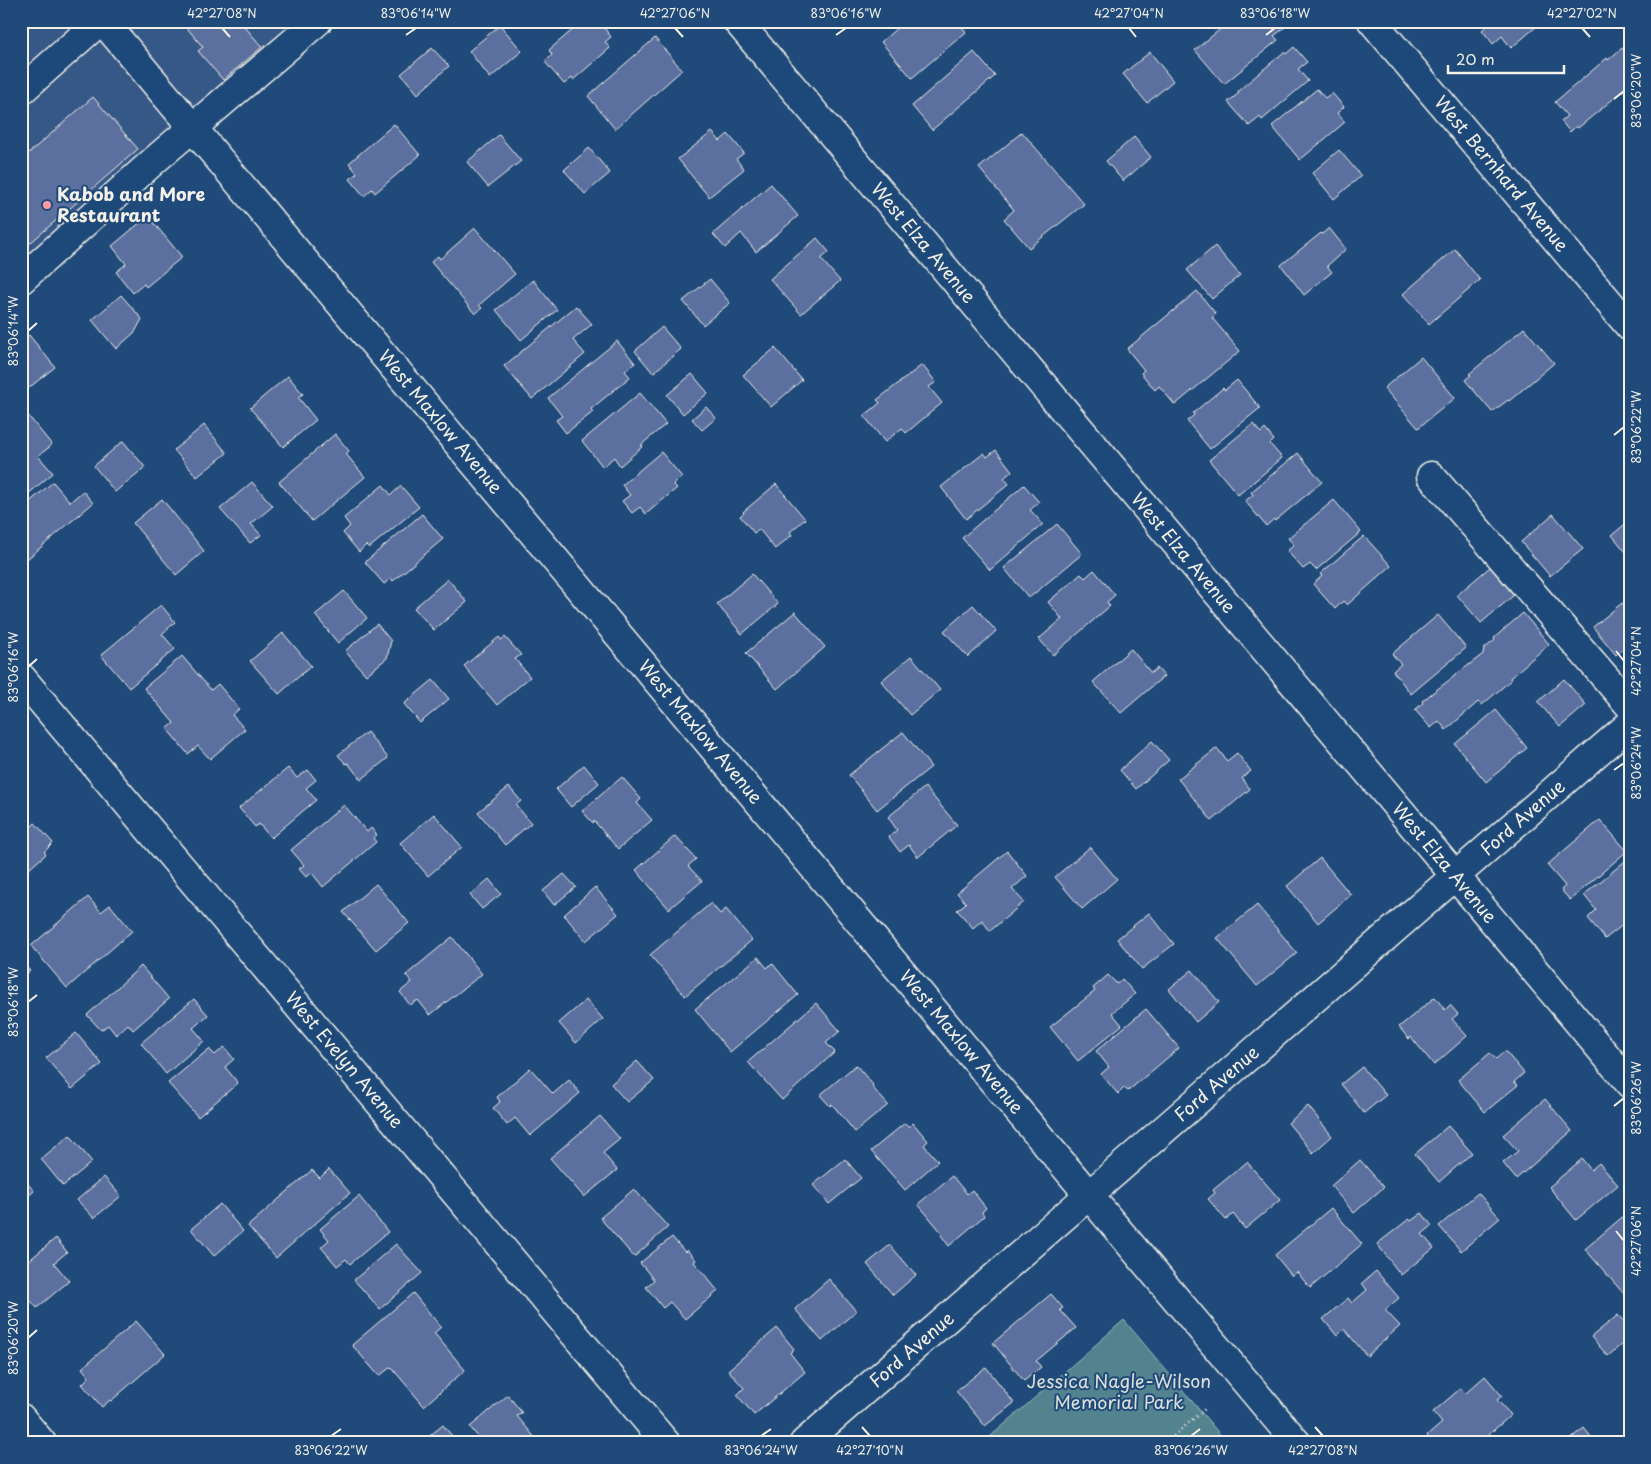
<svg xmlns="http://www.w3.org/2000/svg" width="1651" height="1464" viewBox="0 0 1651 1464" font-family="'Playpen Sans',sans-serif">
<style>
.built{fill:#355887}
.green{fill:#53838e;stroke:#a4babb}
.building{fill:#5b6f9f;stroke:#f4f1e8}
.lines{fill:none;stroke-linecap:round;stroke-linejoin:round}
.minor-casing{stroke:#f4f1e8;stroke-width:31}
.path{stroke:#f4f1e8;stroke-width:3;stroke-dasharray:1 4;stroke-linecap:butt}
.minor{stroke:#1f4a7a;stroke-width:28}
.ticks{fill:none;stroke:#f4f1e8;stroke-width:2}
.poi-dot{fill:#ff9aa2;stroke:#1f4a7a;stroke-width:2}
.labels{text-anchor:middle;stroke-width:4;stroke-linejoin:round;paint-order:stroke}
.street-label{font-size:18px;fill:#f4f1e8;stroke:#1f4a7a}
.poi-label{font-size:18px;font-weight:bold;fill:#f4f1e8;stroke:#1f4a7a;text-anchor:start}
.park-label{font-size:18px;fill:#dce0da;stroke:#1f4a7a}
.neatline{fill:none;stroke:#f4f1e8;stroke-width:2}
.ticks-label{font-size:12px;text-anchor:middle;fill:#f4f1e8}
</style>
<rect width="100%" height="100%" fill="#1f4a7a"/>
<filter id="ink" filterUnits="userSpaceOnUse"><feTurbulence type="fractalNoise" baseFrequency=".02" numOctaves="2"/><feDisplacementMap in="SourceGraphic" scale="10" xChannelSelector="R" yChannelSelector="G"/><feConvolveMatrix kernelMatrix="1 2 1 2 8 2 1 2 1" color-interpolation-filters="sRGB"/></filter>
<g filter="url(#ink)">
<!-- built -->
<path class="built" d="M26,21H297L21,260V25Z"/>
<!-- green -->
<path class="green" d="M1124,1320L1227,1443H983Z"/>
<!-- building -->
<path class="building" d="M181,21H240L262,47L223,80L198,51L203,47Z
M583,21L588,23L589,21H599L611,37L605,42L610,48L573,80L572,78L564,84L545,62L552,55L549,50Z
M905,21H957L966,32L912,78L881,42Z
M1230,21H1278L1284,28L1274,36L1278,40L1224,84L1195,50Z
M1488,21H1543L1511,48L1502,36L1493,44L1482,30L1490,23Z
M1616,21H1630V30L1626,34Z
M500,25L522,51L490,78L469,51Z
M655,38L682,70L615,129L588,96Z
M1294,47L1307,62L1298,69L1308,81L1262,120L1260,117L1249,126L1228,102L1239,93L1238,91L1284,52L1286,54Z
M432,48L449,66L418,94L401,74Z
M1622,48L1630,57V85L1578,128L1576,126L1570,132L1561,121L1567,116L1555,102L1607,58L1608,60Z
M974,52L995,76L932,130L912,106Z
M1150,52L1173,81L1147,103L1123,74Z
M1317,89L1325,98L1332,93L1344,107L1337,113L1345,122L1300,160L1272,126Z
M93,97L138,149L21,251V160Z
M394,124L420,155L375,193L372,189L364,196L350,179L357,173L349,163Z
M712,132L720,141L728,134L744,153L736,159L744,169L709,197L678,159Z
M1022,132L1084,204L1029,248L1004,219L1014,210L979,168Z
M499,135L521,161L488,187L467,162Z
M1134,137L1151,157L1123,181L1106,161Z
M589,148L610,173L585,194L564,170Z
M1339,150L1361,176L1334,199L1312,173Z
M771,184L798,216L756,252L741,233L725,248L713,234Z
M148,216L182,257L146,287L144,284L133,293L116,272L126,264L112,246Z
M475,228L515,274L479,305L482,308L475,314L431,262L438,256L440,259Z
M1329,228L1346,249L1327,266L1332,272L1304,295L1281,265L1321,233L1322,234Z
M817,238L829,252L821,259L840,281L801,314L770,279Z
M1215,246L1240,275L1212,299L1187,270Z
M1455,249L1480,280L1429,324L1403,294Z
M710,279L730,303L703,325L683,301Z
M533,280L557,310L521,340L496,310Z
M1197,291L1216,314L1212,318L1240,351L1175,405L1159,386L1155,390L1141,373L1144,370L1127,349Z
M121,295L142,319L135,332L116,349L92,320Z
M576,306L592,324L573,340L585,354L532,399L504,366Z
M662,327L681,349L653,373L635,351Z
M1524,328L1554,363L1509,401L1508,400L1492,412L1465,380L1471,375L1469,374Z
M29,335L55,367L25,391L21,386V342Z
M617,341L635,363L625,371L630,377L591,409L593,412L566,433L556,420L562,416L548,398Z
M775,348L802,380L771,407L743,375Z
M1421,357L1455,398L1418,428L1384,388Z
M922,365L936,382L929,387L942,403L906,433L902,428L885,442L864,416L880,403L877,400Z
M692,374L708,393L683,414L667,395Z
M288,376L303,394L298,397L316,420L283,447L250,408Z
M1237,380L1260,408L1210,449L1187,421L1194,415L1193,413L1223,388L1225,390Z
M640,393L666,424L641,445L643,446L620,466L614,457L603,467L582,441Z
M706,407L716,418L702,430L692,419Z
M26,413L52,445L38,456L53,473L21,500V417Z
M1253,424L1261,433L1265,429L1274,440L1270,444L1282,458L1238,495L1209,460Z
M204,425L227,453L197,477L174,450Z
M335,434L349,451L346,454L365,477L312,521L279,482Z
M123,441L145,467L115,492L94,466Z
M996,450L1012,471L1004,478L1009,484L966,519L941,487L984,453L987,457Z
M661,452L682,477L673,484L677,488L646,514L640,507L632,513L622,501L630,495L622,485Z
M1298,453L1322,482L1275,521L1274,519L1266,526L1245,501L1253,495L1251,492Z
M53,482L70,502L83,491L93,503L26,560L21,554V509Z
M252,482L273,506L251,524L261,535L250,543L220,509Z
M776,484L805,519L790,532L792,535L775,549L759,529L754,533L740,516L744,513L743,512Z
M383,485L391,495L401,486L419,507L369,548L366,545L359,552L343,533L350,526L344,518Z
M1024,485L1039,502L1030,510L1043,524L990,570L962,538Z
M162,499L204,551L176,575L133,523Z
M1334,500L1361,532L1316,570L1310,564L1303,569L1287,551L1294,545L1288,538Z
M422,514L443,539L393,581L391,578L384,584L365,562Z
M1553,514L1583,549L1550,576L1521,542Z
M1630,520V557L1612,535Z
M1057,524L1082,554L1029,598L1004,568Z
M1364,536L1391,566L1347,605L1343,601L1335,609L1313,584L1322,576L1320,574Z
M1490,567L1514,595L1481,623L1457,595Z
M1094,570L1115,595L1107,602L1110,606L1053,655L1039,639L1062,619L1048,602L1081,574L1085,578Z
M752,574L778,604L742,634L717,604Z
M448,579L467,602L434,630L414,608Z
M344,591L367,618L338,643L315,615Z
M1622,603L1630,613V643L1616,655L1593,627Z
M161,605L175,622L162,634L175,649L129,688L101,655Z
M973,605L996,631L968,657L944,631Z
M795,612L825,647L777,689L746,653Z
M1523,613L1549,644L1510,678L1511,680L1482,705L1478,702L1446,730L1439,721L1431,728L1415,710L1423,703L1422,701L1483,654L1484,649L1495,640L1494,638Z
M1438,615L1466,648L1411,694L1393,671L1401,664L1392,654Z
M377,624L391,641L387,658L366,675L345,651Z
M283,633L311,666L279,694L250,661Z
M499,637L501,640L505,637L521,655L515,659L530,677L497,705L464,666Z
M1131,649L1151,673L1157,668L1164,676L1121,713L1093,682Z
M182,656L211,690L218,684L239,709L232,715L245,729L210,759L198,746L188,754L167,729L174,723L144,688Z
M911,656L940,690L910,715L881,681Z
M1564,679L1586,705L1560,727L1538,702Z
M433,680L449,699L420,723L404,704Z
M1496,710L1527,748L1486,782L1455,744Z
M367,732L388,758L361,780L348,763L346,764L338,755Z
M903,732L931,767L877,810L849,775Z
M1152,741L1169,760L1136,789L1120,770Z
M1217,748L1227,761L1237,753L1251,771L1242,778L1250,789L1212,821L1178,779Z
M584,765L599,783L571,807L556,789Z
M288,768L297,778L308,770L316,780L306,788L316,800L271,838L259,824L255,827L239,808Z
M622,777L641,799L637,803L652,820L618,849L594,821L593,823L582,811Z
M509,787L521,801L516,805L531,823L505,845L478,812Z
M925,787L957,825L918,857L909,845L900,852L889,837L897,830L888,817Z
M344,805L367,832L371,828L377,835L373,838L376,842L323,887L312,873L306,877L299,869L304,865L291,850Z
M434,814L462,847L428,876L400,843Z
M1600,820L1627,851L1570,900L1561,890L1565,886L1547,865Z
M35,823L53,843L44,852L46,854L21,876V825L27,831Z
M675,836L696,859L688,866L702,881L669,909L636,870Z
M1090,847L1117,879L1082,909L1055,877Z
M1007,851L1027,876L1012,889L1024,902L990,931L982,920L973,928L957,910L966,903L957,893Z
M1630,857V919L1605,939L1588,918L1596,910L1584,895Z
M1320,858L1351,895L1318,923L1287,886Z
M564,874L576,887L554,905L543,891Z
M489,879L501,894L482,909L470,895Z
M376,884L409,923L376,950L343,912Z
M595,887L618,914L586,941L564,915Z
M88,897L101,912L110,905L132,931L67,988L31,946Z
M711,903L720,914L726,909L752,940L685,996L650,955Z
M1257,905L1297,953L1257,986L1217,938Z
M1149,913L1174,944L1142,969L1117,939Z
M452,937L482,974L430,1015L418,1000L410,1005L400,992L412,982L406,975Z
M758,957L767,968L772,963L798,995L730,1052L695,1009Z
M21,961L30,971L21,978Z
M141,966L169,999L133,1030L128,1024L116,1035L108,1025L101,1030L87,1015Z
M1192,970L1219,1002L1196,1022L1169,989Z
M1108,975L1117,984L1122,979L1135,994L1112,1013L1122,1025L1078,1061L1050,1027L1095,991L1093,988Z
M1435,997L1445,1010L1450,1005L1458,1014L1452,1019L1467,1036L1434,1065L1411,1037L1409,1039L1399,1027Z
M194,999L208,1015L193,1028L204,1041L166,1074L141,1043Z
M586,1000L603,1019L576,1043L559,1023Z
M816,1003L840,1031L826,1043L835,1052L782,1100L748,1062Z
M1146,1009L1179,1048L1128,1091L1124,1088L1118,1094L1101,1074L1109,1067L1096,1051Z
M76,1033L102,1064L72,1089L46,1058Z
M224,1047L234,1059L225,1067L238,1083L198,1117L168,1083L209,1049L215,1055Z
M1505,1051L1524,1073L1514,1082L1518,1085L1485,1112L1458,1080L1490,1053L1496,1059Z
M637,1061L654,1080L627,1102L611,1084Z
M856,1065L873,1085L872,1087L888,1105L855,1132L832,1104L830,1106L820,1095Z
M1362,1067L1386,1095L1364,1113L1341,1084Z
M530,1068L553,1094L569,1080L580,1093L530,1136L515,1118L507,1125L493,1108L500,1102L497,1097Z
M1545,1099L1572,1131L1516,1179L1503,1163L1518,1151L1503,1135Z
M1308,1106L1332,1136L1313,1153L1288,1123Z
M600,1116L620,1139L603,1153L617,1170L584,1197L550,1158Z
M905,1123L909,1127L913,1123L928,1141L924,1145L938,1161L905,1190L871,1151Z
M1448,1126L1472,1153L1439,1182L1415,1154Z
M70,1135L92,1162L63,1186L41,1159Z
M845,1159L861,1178L829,1204L813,1185Z
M1582,1159L1591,1170L1599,1163L1618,1185L1576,1220L1549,1187Z
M1360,1160L1384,1187L1354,1213L1331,1186Z
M1247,1162L1280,1200L1245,1229L1233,1214L1226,1220L1208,1199L1215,1193L1213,1190Z
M329,1169L350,1193L276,1258L248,1226L312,1170L320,1178Z
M21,1176L34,1191L21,1202Z
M952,1176L967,1194L972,1190L986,1208L982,1212L984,1216L949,1246L941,1235L943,1234L918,1204Z
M104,1177L121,1196L94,1218L77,1200Z
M634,1189L668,1227L634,1257L600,1218Z
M1478,1193L1500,1218L1461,1251L1439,1226Z
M359,1196L388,1232L350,1264L346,1259L337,1266L321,1247L329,1240L320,1229Z
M220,1204L243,1231L214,1256L191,1229Z
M1331,1208L1362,1244L1310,1288L1297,1272L1292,1276L1275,1255Z
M1422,1213L1432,1226L1422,1234L1434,1248L1401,1275L1377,1244L1409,1219L1411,1221Z
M1627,1213L1630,1216V1301L1585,1249Z
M672,1237L685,1252L687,1250L696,1260L694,1262L718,1291L685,1319L670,1302L663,1308L646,1287L654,1280L640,1263Z
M56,1238L67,1252L54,1263L69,1281L37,1308L21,1290V1267Z
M396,1244L422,1273L380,1309L354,1280Z
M890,1245L916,1275L893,1295L867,1264Z
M1376,1271L1399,1298L1385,1310L1400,1326L1367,1356L1344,1329L1337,1336L1323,1319L1348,1298L1352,1303L1367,1290L1362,1283Z
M829,1279L856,1311L822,1341L795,1309Z
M413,1293L441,1327L434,1333L465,1370L424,1406L391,1367L379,1376L352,1345Z
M1051,1294L1063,1308L1060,1310L1076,1328L1036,1361L1041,1367L1024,1381L993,1343Z
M1618,1315L1630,1328V1337L1608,1356L1591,1337Z
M136,1321L165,1354L111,1401L110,1400L102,1407L82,1384L89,1377L82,1368Z
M777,1328L794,1349L790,1353L805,1372L754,1415L737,1395L744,1388L728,1370Z
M986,1367L1014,1403L985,1426L956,1391Z
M1485,1376L1502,1396L1497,1400L1511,1415L1479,1443H1432L1427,1436L1442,1423L1433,1412L1461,1388L1466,1393Z
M508,1395L522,1413L517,1416L536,1439L532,1443H483L470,1427Z
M443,1425L458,1443H421Z
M1584,1428L1596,1443H1567Z"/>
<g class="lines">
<!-- minor casing -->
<g class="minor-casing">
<path id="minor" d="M103,21L1297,1443
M737,21L1630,1084
M1372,21L1630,327
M21,91L100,21
M21,280L157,158L318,21
M1431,476L1630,706
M21,677L666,1443
M21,1418L42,1443
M804,1443L1630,724"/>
</g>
<!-- path -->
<path class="path" d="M1166,1443L1207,1407"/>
<!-- minor -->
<use href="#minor" class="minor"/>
</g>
</g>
<!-- ticks -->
<path class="ticks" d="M222,28L230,37M675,28L683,37M1129,28L1136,37M1582,28L1590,37M406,35L416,28M836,35L846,28M1266,35L1275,28M1614,99L1624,91M28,331L37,323M1614,435L1624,427M1616,651L1624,661M28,667L37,659M1614,770L1624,763M28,1002L37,995M1614,1106L1624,1098M1616,1231L1624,1241M28,1338L37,1330M862,1427L870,1436M1315,1427L1323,1436M331,1436L341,1429M761,1436L771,1429M1191,1436L1200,1429"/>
<!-- markers -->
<circle class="poi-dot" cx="47" cy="205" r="5"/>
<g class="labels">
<!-- street labels -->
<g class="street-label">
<text transform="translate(1501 174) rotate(50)" y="6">West Bernhard Avenue</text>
<text transform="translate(923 243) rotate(50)" y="6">West Elza Avenue</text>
<text transform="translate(440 422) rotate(50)" y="6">West Maxlow Avenue</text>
<text transform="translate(1183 553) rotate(50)" y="6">West Elza Avenue</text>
<text transform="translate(700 732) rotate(50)" y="6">West Maxlow Avenue</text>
<text transform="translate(1523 818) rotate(-41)" y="6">Ford Avenue</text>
<text transform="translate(1444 863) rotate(50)" y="6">West Elza Avenue</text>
<text transform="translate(961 1042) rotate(50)" y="6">West Maxlow Avenue</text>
<text transform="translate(344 1060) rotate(50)" y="6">West Evelyn Avenue</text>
<text transform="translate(1217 1084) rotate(-41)" y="6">Ford Avenue</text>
<text transform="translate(912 1350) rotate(-41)" y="6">Ford Avenue</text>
</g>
<!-- poi labels -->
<g class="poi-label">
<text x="57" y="201">Kabob and More<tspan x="57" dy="21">Restaurant</tspan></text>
</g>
<!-- park labels -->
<g class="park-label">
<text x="1119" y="1388">Jessica Nagle-Wilson<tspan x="1119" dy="21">Memorial Park</tspan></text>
</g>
</g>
<!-- margin -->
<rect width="1651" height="1464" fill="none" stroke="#1f4a7a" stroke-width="55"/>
<!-- scale -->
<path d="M1448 65v8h116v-8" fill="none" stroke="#f4f1e8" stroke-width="2.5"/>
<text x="1456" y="65" font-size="15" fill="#f4f1e8" stroke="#1f4a7a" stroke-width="4" paint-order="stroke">20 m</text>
<rect x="28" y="28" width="1596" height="1408" class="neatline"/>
<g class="ticks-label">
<text x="222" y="18">42°27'08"N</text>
<text x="416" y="18">83°06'14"W</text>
<text x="675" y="18">42°27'06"N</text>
<text x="846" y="18">83°06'16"W</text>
<text x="1129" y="18">42°27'04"N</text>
<text x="1275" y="18">83°06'18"W</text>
<text x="1582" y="18">42°27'02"N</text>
<text transform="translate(1637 91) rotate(-90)" y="4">83°06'20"W</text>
<text transform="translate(14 331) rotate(-90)" y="4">83°06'14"W</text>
<text transform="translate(1637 427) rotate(-90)" y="4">83°06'22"W</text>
<text transform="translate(1637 661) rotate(-90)" y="4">42°27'04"N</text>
<text transform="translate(14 667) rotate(-90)" y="4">83°06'16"W</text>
<text transform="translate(1637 763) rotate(-90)" y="4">83°06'24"W</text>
<text transform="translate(14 1002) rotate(-90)" y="4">83°06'18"W</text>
<text transform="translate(1637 1098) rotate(-90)" y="4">83°06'26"W</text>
<text transform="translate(1637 1241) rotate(-90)" y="4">42°27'06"N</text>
<text transform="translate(14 1338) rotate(-90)" y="4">83°06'20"W</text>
<text x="331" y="1455">83°06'22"W</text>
<text x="761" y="1455">83°06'24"W</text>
<text x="870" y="1455">42°27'10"N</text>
<text x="1191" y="1455">83°06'26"W</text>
<text x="1323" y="1455">42°27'08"N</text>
</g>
</svg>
